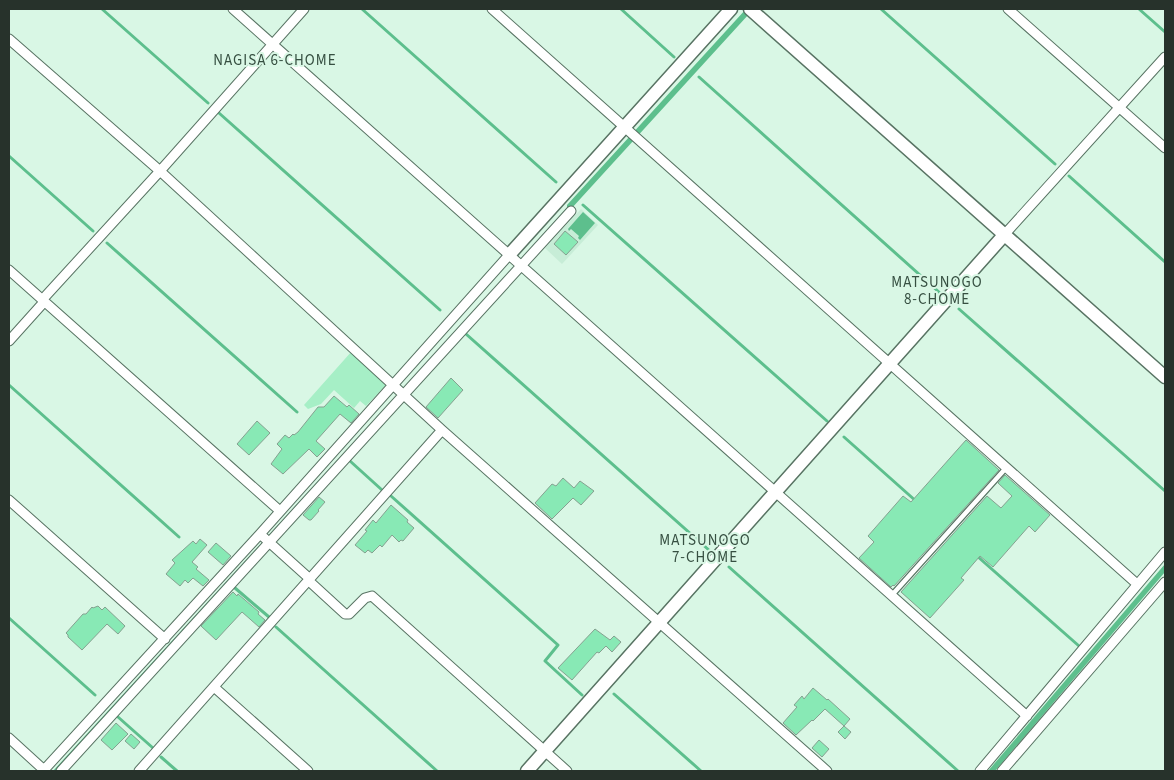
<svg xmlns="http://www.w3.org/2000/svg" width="1174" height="780" viewBox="0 0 1174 780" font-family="'Source Sans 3',sans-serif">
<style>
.built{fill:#c7edd7}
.green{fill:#a6efc6}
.water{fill:#5dbf8d}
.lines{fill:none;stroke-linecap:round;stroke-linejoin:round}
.stream{stroke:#5dbf8d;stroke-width:3}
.building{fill:#88e9b5;stroke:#85a190}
.lane-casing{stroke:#587363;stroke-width:7}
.street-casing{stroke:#587363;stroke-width:11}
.secondary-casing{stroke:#587363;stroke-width:15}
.lane{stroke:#fff;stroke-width:4.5}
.street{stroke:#fff;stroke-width:9}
.secondary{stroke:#fff;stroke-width:12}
.labels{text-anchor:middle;stroke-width:4;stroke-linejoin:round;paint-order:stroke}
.neighbourhood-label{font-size:15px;letter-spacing:1px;fill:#364f41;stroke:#d9f7e5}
</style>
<rect width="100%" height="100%" fill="#d9f7e5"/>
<!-- built -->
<path class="built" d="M581,209L598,225L562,264L545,248Z"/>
<!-- green -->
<path class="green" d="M352,351L385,381V386L366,406L360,401L354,408L334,390L321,404L308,409L304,405Z"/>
<!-- water -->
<path class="water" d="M746,9L749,14L58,771H53L522,258L567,208V205Z
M583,212L595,223L580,240L578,238L579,236L571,229L569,231L568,229Z
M1165,564V572L995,771H988Z"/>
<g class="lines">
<!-- stream -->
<path class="stream" d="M102,9L208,103
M362,9L556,182
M621,9L674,57
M881,9L1055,164
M1139,9L1165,32
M699,77L940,293
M219,113L440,310
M9,156L93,231
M1069,176L1165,262
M583,205L827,421
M107,243L297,412
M959,309L1165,491
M466,334L710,551
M9,385L179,537
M844,437L917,502
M350,461L382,490
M391,496L558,645L545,661L582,695
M977,556L1079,646
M729,567L958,771
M235,588L269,617
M9,618L95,695
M276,627L437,771
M614,694L701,771
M118,717L153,748
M161,757L177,771"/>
</g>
<!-- building -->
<path class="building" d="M565,231L578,242L566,255L554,244Z
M451,378L463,390L438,418L426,407Z
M334,396L347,407L349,405L359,414L351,423L340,414L316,441L325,449L317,457L309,449L283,474L271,464L282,449L277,444L285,435L289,438L293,434L294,435L298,432L318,407H324Z
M257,421L270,433L249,455L237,444Z
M966,440L999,470L894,586L893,585L891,587L859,558L874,542L868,536L903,496L911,502Z
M1005,475L1050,515L1035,532L1029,526L993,567L980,556L961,578L964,580L930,618L901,592L987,496L1001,508L1012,496L998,483Z
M563,478L574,488L580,481L594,491L581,505L573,498L552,519L535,503L552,484L556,486Z
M319,497L325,502L318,510L319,511L311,520H309L303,515Z
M391,505L408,520L407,522L414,528L403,541L401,540L399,542L392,535L382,547L380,545L372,553L368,550L365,553L355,545L367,531L365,530L373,520L376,523Z
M200,539L207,545L192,562L198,567L196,569L209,580L203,586L193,578L188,583L185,580L180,586L166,574L175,563L172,560L193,541L196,544Z
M216,543L231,556L223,565L208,552Z
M233,592L237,596L238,594L259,612L258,614L265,620L259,627L242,612L216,640L201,626Z
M98,606L102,610L105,607L125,626L118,634L107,624L82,650L68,637V635L66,633L83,614H86L92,607L93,608Z
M595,629L610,640L614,636L621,642L612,652L606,646L599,653L597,652L572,680L558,668Z
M813,688L827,700L828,699L850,719L844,726L825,709L813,721L812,720L796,735L783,723L797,707L794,705L802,696L804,699Z
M116,723L128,734L112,750L101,740Z
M844,726L851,732L845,739L838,732Z
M131,734L140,742L134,749L125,741Z
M819,740L829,749L822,757L812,748Z"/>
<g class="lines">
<!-- lane casing -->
<g class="lane-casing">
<path id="lane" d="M892,595L1006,468"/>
</g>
<!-- street casing -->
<g class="street-casing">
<path id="street" d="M233,9L1027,716
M492,9L1137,584
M1008,9L1165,148
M9,39L160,171L442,430L827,771
M1005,234L1165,57
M9,270L280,511
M42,300L160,171L304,9
M9,341L44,302
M9,500L165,639
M260,534L310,579
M309,581L345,614H349L365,598L372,596L567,771
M214,687L308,771
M9,738L44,770
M43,771L260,534L509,255
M61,771L571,211
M139,771L442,430
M980,771L1165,552
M1002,771L1165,582"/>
</g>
<!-- secondary casing -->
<g class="secondary-casing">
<path id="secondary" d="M750,9L1165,377
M509,255L731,9
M527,771L1005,234"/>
</g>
<!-- lane -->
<use href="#lane" class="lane"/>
<!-- street -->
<use href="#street" class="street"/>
<!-- secondary -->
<use href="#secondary" class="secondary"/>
</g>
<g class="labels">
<!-- neighbourhood labels -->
<g class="neighbourhood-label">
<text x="275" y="65">NAGISA 6-CHOME</text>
<text x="937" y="287">MATSUNOGO<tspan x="937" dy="17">8-CHOME</tspan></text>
<text x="705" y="545">MATSUNOGO<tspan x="705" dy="17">7-CHOME</tspan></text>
</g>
</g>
<!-- border -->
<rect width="1174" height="780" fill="none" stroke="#27322b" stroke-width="20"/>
</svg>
